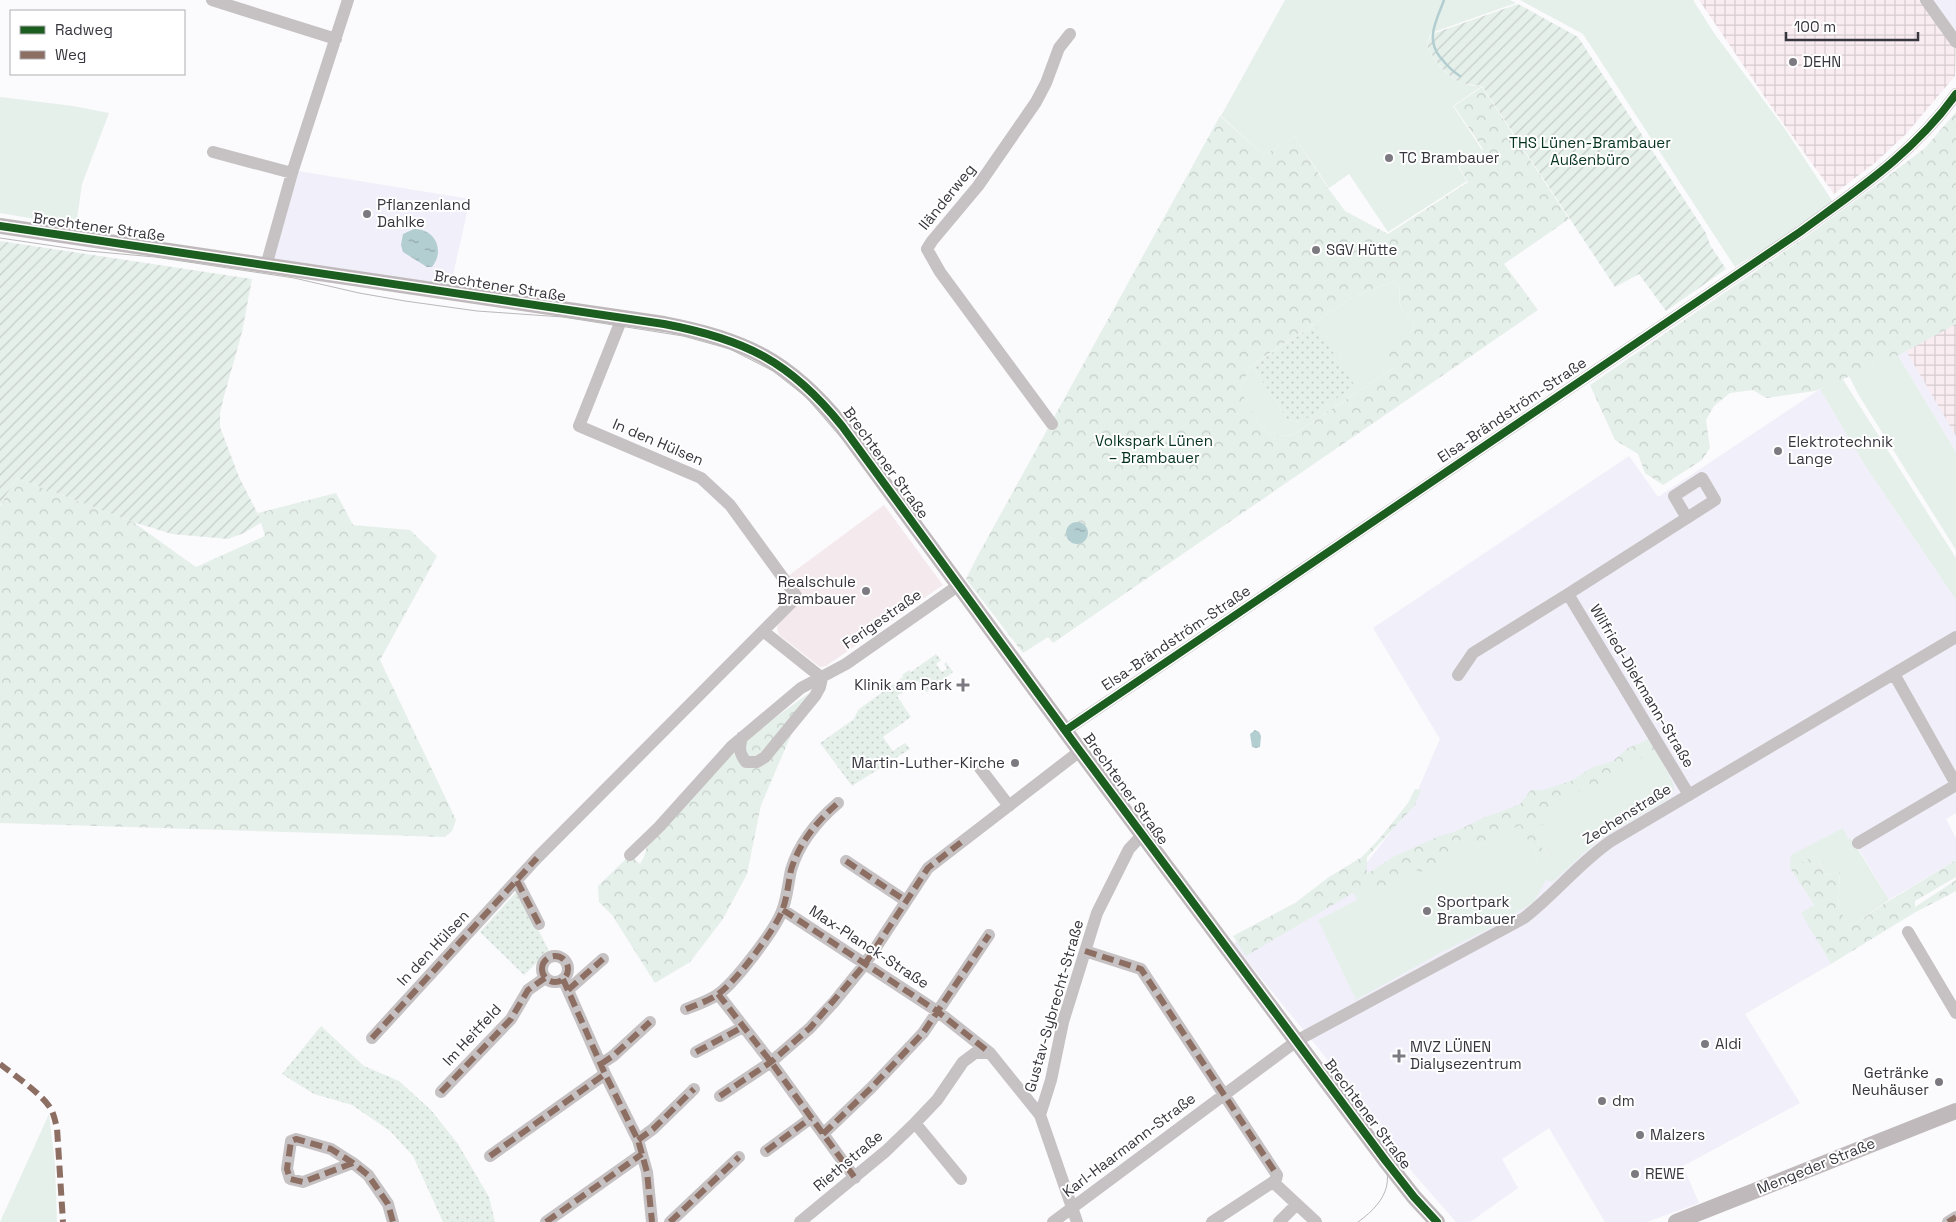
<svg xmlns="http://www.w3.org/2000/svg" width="1956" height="1222" viewBox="0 0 1956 1222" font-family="'Space Grotesk',sans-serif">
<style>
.built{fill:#f1eff9}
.industrial{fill:url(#industrial-grid)}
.education{fill:#f4eaed}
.grass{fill:#e6f0eb;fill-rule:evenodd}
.forest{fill:url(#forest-crowns);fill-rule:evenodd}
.park{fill:url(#park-dots)}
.garden{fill:url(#garden-furrows)}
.water{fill:url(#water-ripples)}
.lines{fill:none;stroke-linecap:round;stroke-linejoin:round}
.stream{stroke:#b3ced1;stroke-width:2.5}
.minor{stroke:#c6c1c2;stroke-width:12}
.major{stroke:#bfb9bb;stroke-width:16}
.tram{stroke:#bab8b9;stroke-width:1}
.quiet{stroke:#8d6e63;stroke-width:6;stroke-dasharray:12 6;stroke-linecap:butt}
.cycleway-casing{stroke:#fff;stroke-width:11}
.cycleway{stroke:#1b5e20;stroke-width:8}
.poi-dot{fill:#7c7a80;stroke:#fff;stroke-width:2}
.labels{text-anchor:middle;stroke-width:4;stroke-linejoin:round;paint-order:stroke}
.poi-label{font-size:15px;fill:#37353d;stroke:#fff;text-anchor:start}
.park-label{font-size:15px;fill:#043220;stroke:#fff}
.street-label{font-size:15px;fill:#37353d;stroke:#fff}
</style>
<defs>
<pattern id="industrial-grid" width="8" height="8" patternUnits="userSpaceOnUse" patternTransform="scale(1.25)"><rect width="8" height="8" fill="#f9edf1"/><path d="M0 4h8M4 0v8" fill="none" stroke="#d6ccd0"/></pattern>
<pattern id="forest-crowns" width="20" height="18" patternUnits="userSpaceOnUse" patternTransform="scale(1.25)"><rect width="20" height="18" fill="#e6f0eb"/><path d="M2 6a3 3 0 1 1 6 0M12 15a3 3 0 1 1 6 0" fill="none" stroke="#c6ceca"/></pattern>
<pattern id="park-dots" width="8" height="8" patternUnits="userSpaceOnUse" patternTransform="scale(1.25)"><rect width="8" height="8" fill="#e6f0eb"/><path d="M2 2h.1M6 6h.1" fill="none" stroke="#c6ceca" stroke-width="1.8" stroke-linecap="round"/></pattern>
<pattern id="garden-furrows" width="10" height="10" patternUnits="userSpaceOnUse" patternTransform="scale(1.25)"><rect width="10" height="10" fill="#e6f0eb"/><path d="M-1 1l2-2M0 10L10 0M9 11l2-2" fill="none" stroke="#c6ceca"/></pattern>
<pattern id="water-ripples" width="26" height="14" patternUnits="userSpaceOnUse" patternTransform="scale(1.25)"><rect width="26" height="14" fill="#b3ced1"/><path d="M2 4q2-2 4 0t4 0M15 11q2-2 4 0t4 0" fill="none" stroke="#92a8ab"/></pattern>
</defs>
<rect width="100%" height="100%" fill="#fbfafc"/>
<!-- built -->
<path class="built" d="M1932,0H1956V37Z
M298,171L470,199L450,288L273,259Z
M1956,320V452L1897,354Z
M1820,389L1864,464L1956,600V813L1946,819L1956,838V860L1889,900L1852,838L1790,868L1814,905L1802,914L1831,964L1745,1014L1800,1103L1683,1166L1699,1203L1647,1222H1605L1549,1128L1502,1159L1518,1188L1470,1222H1456L1413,1173L1319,1049L1233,944L1362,869L1411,806L1440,739L1373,628L1629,456L1658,497Z"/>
<!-- industrial -->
<path class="industrial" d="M1699,0H1932L1956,37L1955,76L1906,134L1876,162L1834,194L1775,112Z
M1956,320V436L1905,349Z"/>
<!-- education -->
<path class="education" d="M884,505L943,585L826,666L820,667L779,635L777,629L778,622L803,597L788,576Z"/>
<!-- grass -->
<path class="grass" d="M1285,0H1510L1516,3L1431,33L1427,45C1433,61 1449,80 1466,84C1471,86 1477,86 1482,86L1453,106L1482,150L1458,167L1467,181L1388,232L1349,174L1329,188L1295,137L1264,155L1221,116Z
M1520,0H1693L1714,33L1785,129L1833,202L1798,228L1735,267L1583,34Z
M0,97L73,106L109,113L82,184L76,226L0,213Z
M1396,281C1402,289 1398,295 1400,304C1401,312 1410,318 1415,323L1395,367L1293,435L1285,436L1268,433L1261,426L1244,400L1241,389L1250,366L1356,295ZM1315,325L1301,422L1288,420L1252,366Z
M1897,354L1956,452V550L1858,394L1848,374Z
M1842,378L1956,558V600L1864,464L1820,389Z
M1656,749L1673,783L1674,790L1668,799L1598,840L1553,882L1546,880L1534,902L1490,928L1438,954L1356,1000L1318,920L1357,900L1355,895L1373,886L1376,892L1417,870L1419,873L1476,842L1479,847L1520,825L1540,863L1549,856L1537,841V826L1545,824L1550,808L1570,798L1586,786L1604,783L1616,773Z
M1843,828L1848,839L1851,838L1889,900L1850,927L1838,908L1840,871L1825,875L1817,855L1790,868L1791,855Z
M49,1114L55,1164L57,1222H0Z"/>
<!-- forest -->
<path class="forest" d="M1482,87L1569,219L1504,264L1538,310L1053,643L1048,637L1023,653L966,579L977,557L1220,116L1264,155L1295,137L1328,188L1345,211L1388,234L1468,182L1459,167L1483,149L1454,106ZM1396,281C1402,289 1398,295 1400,304C1401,312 1410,318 1415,323L1411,332L1389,344L1384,358L1395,362V367L1293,435L1285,436L1268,433L1261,426L1245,400L1241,389L1250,366L1356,295Z
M1956,112V324L1899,355L1815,391L1766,398L1753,390L1730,393L1714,406L1706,420L1710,448L1702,460L1663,485L1645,473L1638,454L1615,440L1590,385L1804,238L1883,180L1925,148Z
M17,478L133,522L196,567L265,536L258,513L336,493L353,525L410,530L437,556L380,660L456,820L452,831L445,837L0,823V506Z
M809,693L761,805L747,874L723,919L690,962L655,983L612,915L599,902L598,886L630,855L640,864L644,857L649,839L735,747Z
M1649,739L1656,749L1616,773L1604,783L1586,786L1570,798L1550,808L1545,824L1537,827V841L1549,857L1541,864L1520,825L1479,847L1476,842L1419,873L1417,870L1376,892L1373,886L1355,895L1353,893L1246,956L1233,936L1295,903L1329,877L1362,857L1380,838L1408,803L1415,789L1421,790L1415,805L1367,857V874L1393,857L1439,836L1454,832L1483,818L1520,804L1531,790H1543L1571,781L1593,767L1613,761L1628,748Z
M1817,855L1825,875L1840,871L1838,907L1850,927L1884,904L1956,860V877L1915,901V907L1956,880V891L1914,913L1831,964L1801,913L1814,905L1790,868Z"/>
<!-- park -->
<path class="park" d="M1315,325L1355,386L1301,422L1288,420L1252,366Z
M936,654L941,660L936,664L942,672L947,669L944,664L946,662L953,672L926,692L918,681L897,696L911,717L883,737L893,751L905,743L910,749L852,786L820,743L854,719L858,710L903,677L902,675L909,670L911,672Z
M518,890L549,951L524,975L480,932Z
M321,1026L364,1066L399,1081L431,1110L458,1144L489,1197L495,1222H443L413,1156L390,1131L352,1105L314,1094L282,1074Z"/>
<!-- garden -->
<path class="garden" d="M1518,4L1578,37L1706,233L1710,245L1726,269L1666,311L1639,274L1615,287L1482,86C1477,85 1471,85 1466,84C1449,80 1433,60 1427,45L1432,34Z
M0,241L252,279L242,332L223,400L220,413V427L239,477L262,522L244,533L228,539L172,534L133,522L17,478L0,505Z"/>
<!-- water -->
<path class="water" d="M414,229C436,229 445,251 432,267H427L403,252L401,245L403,234Z
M1066 533a11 11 0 1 1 22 0a11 11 0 1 1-22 0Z
M1255,730L1259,732L1261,736L1260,747L1256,748L1252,747L1250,734Z"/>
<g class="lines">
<!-- stream -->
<path class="stream" d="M1444,0C1437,20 1425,38 1440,57C1448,66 1450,70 1460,76"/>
<!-- minor -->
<path class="minor" d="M212,0L336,39
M1926,0L1956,42
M213,152L292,173
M266,266L292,173L348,0
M622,318L579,426L701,478L730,505L797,597L763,631
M1052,424L940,272L927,249L932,241L978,186L1036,102L1046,83L1059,48L1070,34
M1687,518L1674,496L1702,478L1715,500L1568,594L1689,795
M1894,674L1956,784
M1458,675L1473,653L1568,594
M1066,730L1800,232C1856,191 1915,152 1956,94
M742,737C739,748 739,753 746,762H757L765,757L815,696L820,687L822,678
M980,768L1009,806
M1858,843L1956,785
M630,855L659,827L732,746L801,688L846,664L959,585
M846,861L906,901
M517,881L539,924
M783,910L937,1011L990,1053L1040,1115
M1908,932L1956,1013
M1085,951L1141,969L1277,1175L1276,1179L1273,1182L1316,1222
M542 969a13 13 0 1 1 26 0a13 13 0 1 1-26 0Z
M563,979L605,1074L638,1140L647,1172L652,1222
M568,990L603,959
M718,994L771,1062L855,1178
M686,1009C696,1005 708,1001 717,995C734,984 775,930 782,911C787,899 788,884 791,870C799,843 817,821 838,803
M372,1038L537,858L763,631L822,678
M696,1052L743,1027
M601,1064L613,1056L650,1022
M441,1092L511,1019L528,990L545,978
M720,1096L771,1062L810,1028L834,1002L865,964L928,868L1080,751
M915,1123L961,1179
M823,1134L871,1088L923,1033L989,935
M638,1140L653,1129L694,1089
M766,1151L811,1118
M490,1156L605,1074
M353,1163L303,1182L290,1179L287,1169L291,1141L296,1139L331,1149L353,1163L368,1175L388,1204L393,1222
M546,1222L642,1154
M670,1222L739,1157
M800,1222L886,1151L915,1123L937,1100L963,1062L975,1053H990
M1053,1222L1298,1040L1524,918C1555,894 1579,863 1611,841L1956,637
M1077,1222L1040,1115L1051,1080L1063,1022L1097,913L1129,849L1143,834
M1212,1222L1273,1182
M1279,1222L1297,1204
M1948,1222L1956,1217"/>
<!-- major -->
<path class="major" d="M0,226L664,324C744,339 790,361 842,426L1080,751L1385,1160L1414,1197L1437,1222
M1676,1222L1956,1111"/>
<!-- tram -->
<path class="tram" d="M0,238L88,251L155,257L294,278L359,293L405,301L477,311L563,317L683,336L730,349L773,371L806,397L851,449L1031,693L1098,771L1374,1142C1397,1176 1390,1199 1358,1222"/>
<!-- quiet -->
<path class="quiet" d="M846,861L906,901
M517,881L539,924
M783,910L937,1011L990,1053
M1085,951L1141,969L1277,1175
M542 969a13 13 0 1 1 26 0a13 13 0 1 1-26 0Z
M563,979L605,1074L638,1140L647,1172L652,1222
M568,990L603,959
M718,994L771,1062L855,1178
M686,1009C696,1005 708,1001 717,995C734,984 775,930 782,911C787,899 788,884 791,870C799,843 817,821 838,803
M372,1038L537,858
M696,1052L743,1027
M0,1064C15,1076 38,1091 49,1106C54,1113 55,1121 57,1128L63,1222
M601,1064L613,1056L650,1022
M441,1092L511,1019L528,990L545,978
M720,1096L771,1062L810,1028L865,964L928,868L964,840
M823,1134L871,1088L923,1033L989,935
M638,1140L653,1129L694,1089
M766,1151L811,1118
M490,1156L605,1074
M353,1163L303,1182L290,1179L287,1169L291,1141L296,1139L331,1149L353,1163L368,1175L388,1204L393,1222
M546,1222L642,1154
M670,1222L739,1157
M1948,1222L1956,1217"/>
<!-- cycleway casing -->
<g class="cycleway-casing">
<path id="cycleway" d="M0,226L664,324C744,339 790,361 842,426L1080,751L1385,1160L1414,1197L1437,1222
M1066,730L1800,232C1856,191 1915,152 1956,94"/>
</g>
<!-- cycleway -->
<use href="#cycleway" class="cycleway"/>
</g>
<!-- markers -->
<g class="poi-dot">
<circle cx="1793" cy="62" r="5"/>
<circle cx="1389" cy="158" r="5"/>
<circle cx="367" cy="214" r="5"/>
<circle cx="1316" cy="250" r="5"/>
<circle cx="1778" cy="451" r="5"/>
<circle cx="866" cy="591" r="5"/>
<path d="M960.5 677.5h5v5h5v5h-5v5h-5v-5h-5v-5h5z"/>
<circle cx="1015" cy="763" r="5"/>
<circle cx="1427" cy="911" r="5"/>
<circle cx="1705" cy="1044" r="5"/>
<path d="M1396.5 1048.5h5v5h5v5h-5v5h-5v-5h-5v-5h5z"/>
<circle cx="1939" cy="1082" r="5"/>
<circle cx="1602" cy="1101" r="5"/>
<circle cx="1640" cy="1135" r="5"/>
<circle cx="1635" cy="1174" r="5"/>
</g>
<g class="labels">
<!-- poi labels -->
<g class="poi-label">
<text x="1803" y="67">DEHN</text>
<text x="1399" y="163">TC Brambauer</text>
<text x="377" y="210">Pflanzenland<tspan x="377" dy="17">Dahlke</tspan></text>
<text x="1326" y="255">SGV Hütte</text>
<text x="1788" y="447">Elektrotechnik<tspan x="1788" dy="17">Lange</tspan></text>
<text x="856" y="587" text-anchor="end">Realschule<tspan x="856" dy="17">Brambauer</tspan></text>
<text x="952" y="690" text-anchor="end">Klinik am Park</text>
<text x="1005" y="768" text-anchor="end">Martin-Luther-Kirche</text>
<text x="1437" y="907">Sportpark<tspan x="1437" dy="17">Brambauer</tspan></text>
<text x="1715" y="1049">Aldi</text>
<text x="1410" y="1052">MVZ LÜNEN<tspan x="1410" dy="17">Dialysezentrum</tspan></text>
<text x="1929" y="1078" text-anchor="end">Getränke<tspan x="1929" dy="17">Neuhäuser</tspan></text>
<text x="1612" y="1106">dm</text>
<text x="1650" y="1140">Malzers</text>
<text x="1645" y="1179">REWE</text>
</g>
<!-- park labels -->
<g class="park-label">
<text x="1590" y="148">THS Lünen-Brambauer<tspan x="1590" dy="17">Außenbüro</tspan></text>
<text x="1154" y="446">Volkspark Lünen<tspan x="1154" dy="17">– Brambauer</tspan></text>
</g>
<!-- street labels -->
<g class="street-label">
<text transform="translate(947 197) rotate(-51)" y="5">Iländerweg</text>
<text transform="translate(99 227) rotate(8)" y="5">Brechtener Straße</text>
<text transform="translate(500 286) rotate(9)" y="5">Brechtener Straße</text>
<text transform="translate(1512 410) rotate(-34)" y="5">Elsa-Brändström-Straße</text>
<text transform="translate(658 442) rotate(23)" y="5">In den Hülsen</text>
<text transform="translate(886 463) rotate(54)" y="5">Brechtener Straße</text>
<text transform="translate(882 619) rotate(-35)" y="5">Ferigestraße</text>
<text transform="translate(1176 638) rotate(-34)" y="5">Elsa-Brändström-Straße</text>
<text transform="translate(1642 686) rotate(59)" y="5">Wilfried-Diekmann-Straße</text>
<text transform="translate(1126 789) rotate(54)" y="5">Brechtener Straße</text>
<text transform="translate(1627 814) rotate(-32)" y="5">Zechenstraße</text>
<text transform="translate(869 947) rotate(33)" y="5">Max-Planck-Straße</text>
<text transform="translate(433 948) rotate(-47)" y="5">In den Hülsen</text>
<text transform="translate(1054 1006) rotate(-74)" y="5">Gustav-Sybrecht-Straße</text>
<text transform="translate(472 1035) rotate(-47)" y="5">Im Heitfeld</text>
<text transform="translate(1368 1114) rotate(53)" y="5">Brechtener Straße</text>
<text transform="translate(1129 1145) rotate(-37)" y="5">Karl-Haarmann-Straße</text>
<text transform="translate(848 1161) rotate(-40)" y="5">Riethstraße</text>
<text transform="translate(1816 1166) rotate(-22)" y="5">Mengeder Straße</text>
</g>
</g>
<!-- legend -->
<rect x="10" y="10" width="175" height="65" fill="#ffffff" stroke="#afaeb1"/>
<rect x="20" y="26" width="25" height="8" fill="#1b5e20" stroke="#afaeb1"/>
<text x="55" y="35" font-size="15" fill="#37353d">Radweg</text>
<rect x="20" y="51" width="25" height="8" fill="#8d6e63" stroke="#afaeb1"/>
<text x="55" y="60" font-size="15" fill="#37353d">Weg</text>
<!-- scale -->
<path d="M1786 32v8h132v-8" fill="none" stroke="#37353d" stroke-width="2.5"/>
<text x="1794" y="32" font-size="15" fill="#37353d" stroke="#ffffff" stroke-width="4" paint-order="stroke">100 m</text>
</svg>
